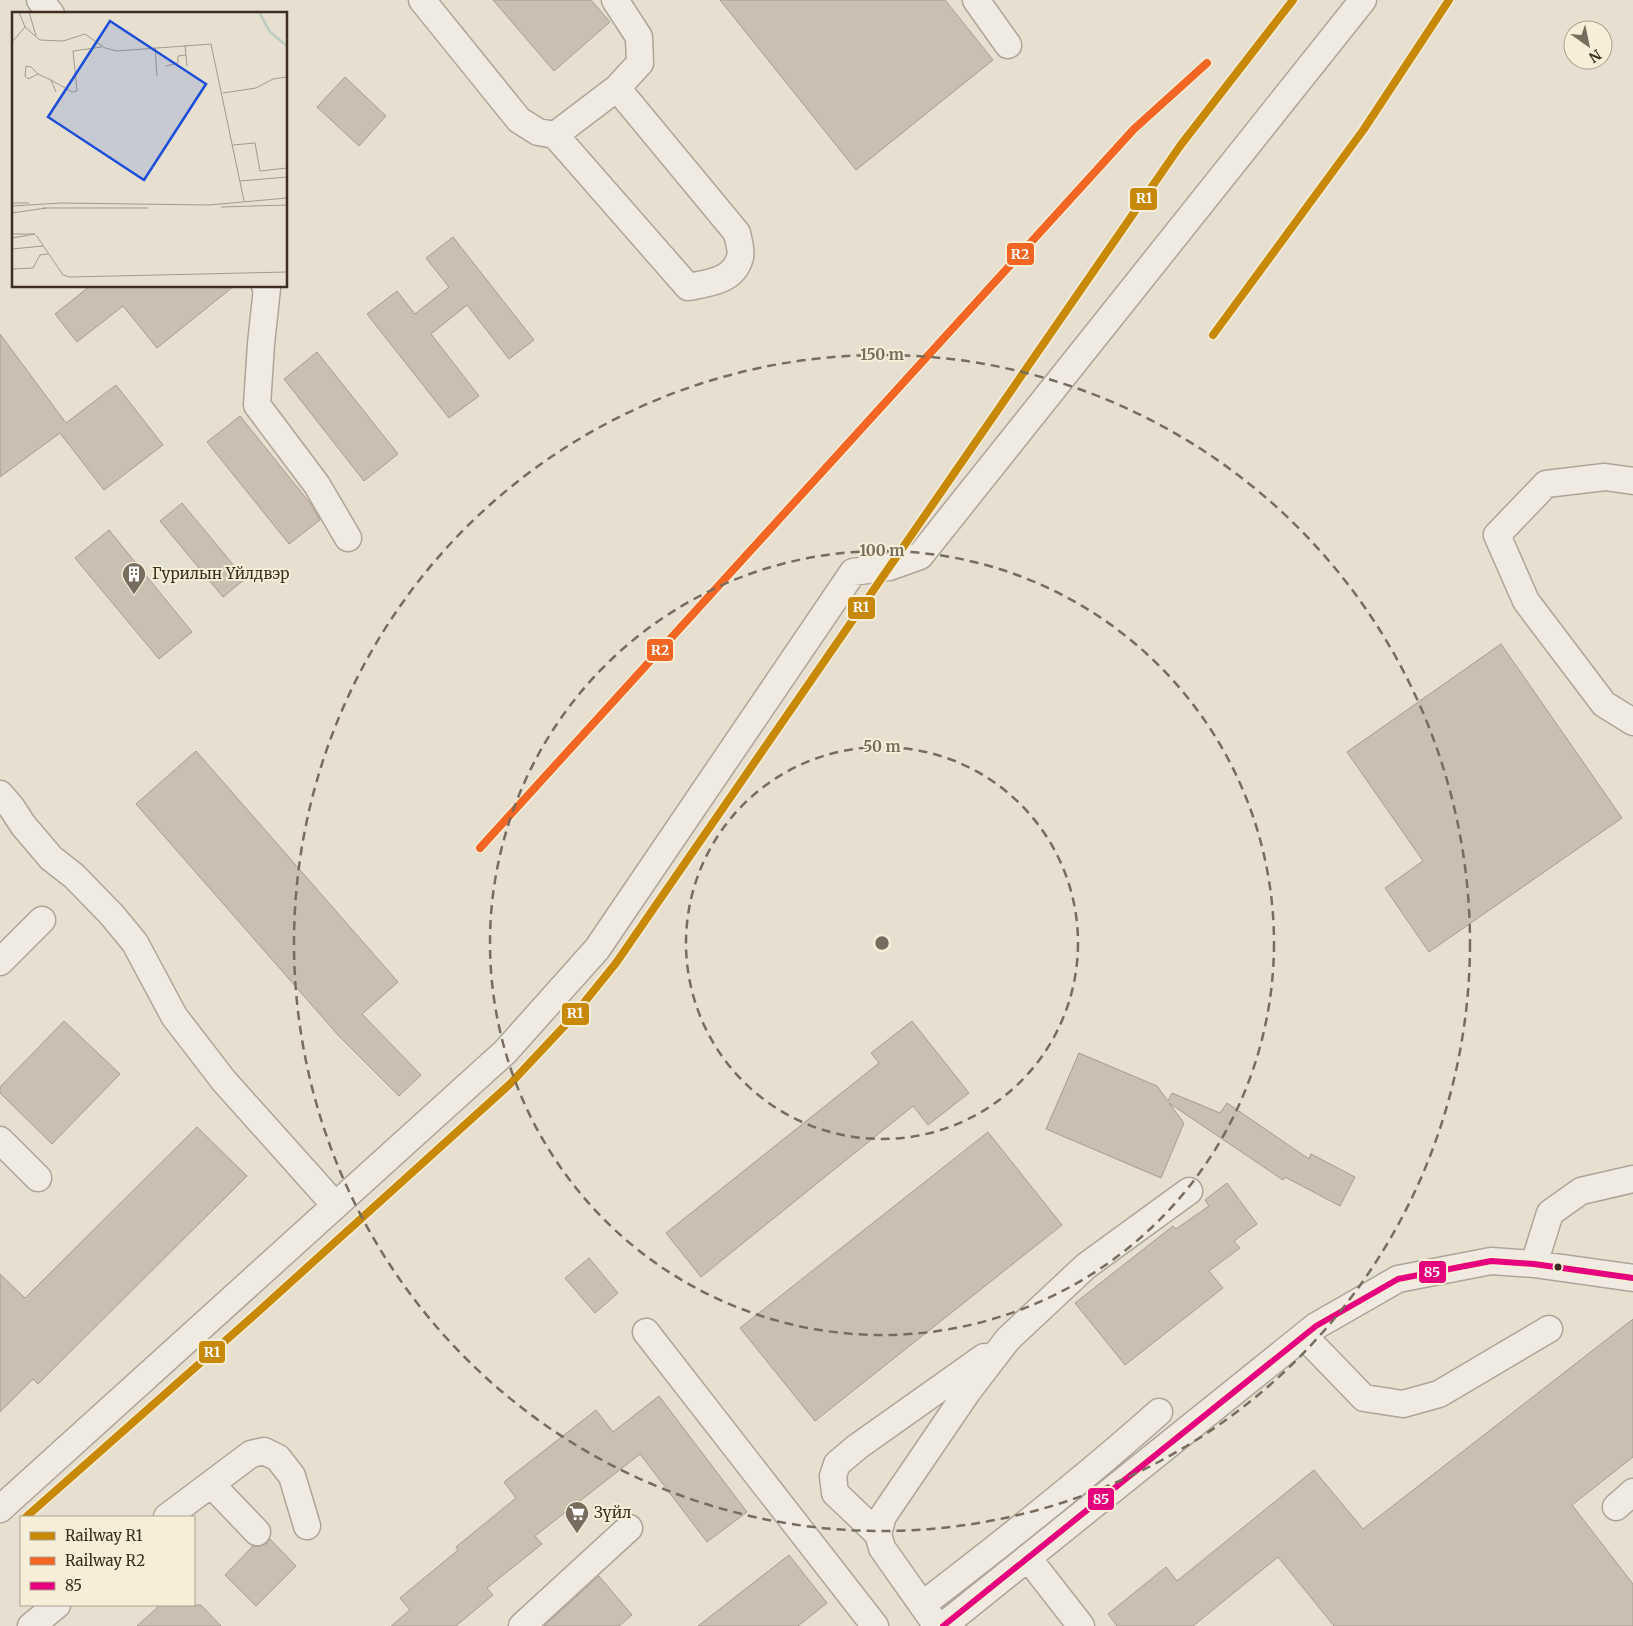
<svg xmlns="http://www.w3.org/2000/svg" width="1633" height="1626" viewBox="0 0 1633 1626" font-family="Merriweather,serif">
<style>
.building{fill:#cbbfb2;stroke:#a89c90}
.lines{fill:none;stroke-linecap:round;stroke-linejoin:round}
.minor-casing{stroke:#ada599;stroke-width:29}
.minor{stroke:#efebe3;stroke-width:26}
.bus-1-casing{stroke:#f7eed8;stroke-width:10}
.bus-1{stroke:#e5007d;stroke-width:6}
.rail-1-casing{stroke:#f7eed8;stroke-width:11}
.rail-2-casing{stroke:#f7eed8;stroke-width:11}
.rail-1{stroke:#c88808;stroke-width:8}
.rail-2{stroke:#f26522;stroke-width:8}
.ring{fill:none;stroke:#786c5e;stroke-width:2.5;stroke-dasharray:9 6}
.bus-dot{fill:#3d2e20;stroke:#f7eed8;stroke-width:2}
.labels{text-anchor:middle;stroke-width:4;stroke-linejoin:round;paint-order:stroke}
.poi-label{font-size:15px;fill:#3d2e20;stroke:#f7eed8;text-anchor:start}
.inset-river{fill:none;stroke:#bcccc2;stroke-width:2.5}
.inset-road{fill:none;stroke:#a3998a;stroke-width:1}
.view{fill:#1d4ed8;fill-opacity:0.15;stroke:#1d4ed8;stroke-width:2.5}
.inset-edge{fill:none;stroke:#3d2e20;stroke-width:2.5}
.centre{fill:#786c5e;stroke:#f7eed8;stroke-width:2.5}
.ring-label{font-size:15px;text-anchor:middle;font-weight:bold;fill:#786c5e;stroke:#f7eed8;stroke-width:4;stroke-linejoin:round;paint-order:stroke}
.line-badge{stroke:#f7eed8;stroke-width:2}
.badge-label{font-size:14px;text-anchor:middle;font-weight:bold;fill:#fff}
</style>
<rect width="100%" height="100%" fill="#e7e0d1"/>
<!-- building -->
<path class="building" d="M493,0H591L610,22L554,71Z
M720,0H945L993,60L856,170Z
M345,77L386,116L359,146L317,107Z
M453,237L534,340L509,359L467,305L431,334L479,396L449,418L367,314L397,291L415,314L449,287L426,258Z
M90,286H234L157,348L123,306L77,342L55,314Z
M0,334L66,423L116,385L163,445L104,490L60,433L0,477Z
M317,352L398,454L364,481L284,379Z
M240,416L310,503L320,520L289,544L207,442Z
M182,503L245,579L223,597L160,521Z
M109,530L192,632L159,659L75,558Z
M1501,644L1622,818L1429,952L1385,888L1423,861L1347,752Z
M196,751L398,982L362,1014L421,1075L399,1096L338,1035L136,804Z
M64,1021L120,1074L52,1144L0,1093V1087Z
M912,1021L969,1093L928,1125L913,1106L701,1277L666,1233L879,1063L871,1053Z
M1079,1053L1157,1086L1168,1101L1172,1093L1220,1113L1227,1103L1309,1159L1311,1154L1355,1177L1340,1206L1285,1177L1283,1180L1169,1103L1184,1123L1161,1178L1046,1129Z
M197,1127L247,1176L38,1384L33,1379L0,1412V1274L25,1298Z
M988,1132L1062,1225L815,1421L740,1328Z
M1227,1183L1257,1224L1234,1241L1240,1248L1209,1271L1223,1288L1125,1365L1075,1303L1173,1226L1176,1229L1209,1206L1205,1200Z
M589,1258L618,1293L595,1313L565,1278Z
M1633,1319V1457L1572,1505L1633,1584V1626H1334L1278,1557L1193,1626H1117L1108,1614L1166,1567L1177,1581L1314,1470L1363,1529Z
M659,1396L747,1512L707,1542L640,1454L535,1536L542,1544L487,1588L493,1595L456,1626H391L410,1610L400,1598L458,1550L456,1547L516,1498L504,1482L596,1410L613,1432Z
M270,1539L296,1566L256,1606L225,1575L253,1546H261L267,1543Z
M789,1555L827,1603L798,1626H698Z
M599,1576L632,1615L619,1626H544Z
M160,1605H201L221,1626H137Z"/>
<g class="lines">
<!-- minor casing -->
<g class="minor-casing">
<path id="minor" d="M40,0L51,14
M422,0L519,120L538,132L555,135L688,287C709,283 734,281 740,257C742,250 738,239 737,233L617,88
M976,0L1008,45
M555,135L617,88L640,63L639,37L615,0
M265,286L267,288L261,344L257,405L317,485L348,538
M1633,481L1605,477L1546,484L1497,535L1526,601L1604,704L1633,722
M0,794L12,808L23,825L51,858L74,876L112,915L135,943L174,1016L224,1081L335,1205
M0,962L42,920
M0,1140L38,1178
M1534,1264L1550,1213L1581,1191L1633,1179
M646,1332L875,1626
M1304,1336L1364,1398L1403,1404L1439,1394L1549,1329
M211,1484L257,1532
M1616,1507L1633,1492
M0,1509L505,1052L597,949L853,572L889,567L920,556L1363,0
M167,1517L251,1454L264,1451L278,1458L292,1476L307,1526
M878,1534L835,1493L833,1476L837,1464L857,1447L984,1357
M1028,1558L1081,1626
M922,1605C1003,1543 1083,1480 1159,1412
M31,1626L57,1605
M522,1626L629,1528
M937,1626L882,1548L878,1534L883,1516L968,1391L1008,1339L1086,1266L1189,1191
M943,1626L1316,1326L1398,1279L1491,1261L1534,1264L1633,1278"/>
</g>
<!-- minor -->
<use href="#minor" class="minor"/>
<!-- bus-1 casing -->
<g class="bus-1-casing">
<path id="bus-1" d="M943,1626L1316,1326L1398,1279L1491,1261L1534,1264L1633,1278"/>
</g>
<!-- bus-1 -->
<use href="#bus-1" class="bus-1"/>
<!-- rail-1 casing -->
<g class="rail-1-casing">
<path id="rail-1" d="M1213,335L1364,129L1449,0
M26,1517L260,1310L510,1084L570,1020L616,963L1180,146L1293,0"/>
</g>
<!-- rail-2 casing -->
<g class="rail-2-casing">
<path id="rail-2" d="M480,848L1134,129L1207,63"/>
</g>
<!-- rail-1 -->
<use href="#rail-1" class="rail-1"/>
<!-- rail-2 -->
<use href="#rail-2" class="rail-2"/>
</g>
<!-- distance rings -->
<g class="ring">
<circle cx="882" cy="943" r="196"/>
<circle cx="882" cy="943" r="392"/>
<circle cx="882" cy="943" r="588"/>
</g>
<!-- icons -->
<defs>
<g id="building-pin" transform="scale(1.25)"><path d="M0 17L-7.5 6A9.5 9.5 0 1 1 7.5 6Z" fill="#786c5e" stroke="#f7eed8"/><path d="M-4-6H4V6H1V3H-1V6H-4ZM-2.5-4.3h1.7v1.8h-1.7ZM.8-4.3h1.7v1.8H.8ZM-2.5-1h1.7V.8h-1.7ZM.8-1h1.7V.8H.8Z" fill="#fff"/></g>
<g id="supermarket-pin" transform="scale(1.25)"><path d="M0 17L-7.5 6A9.5 9.5 0 1 1 7.5 6Z" fill="#786c5e" stroke="#f7eed8"/><path d="M-6-5.5h2.5l.6 2H6L4.5 2H-2.5L-4.4-4H-6ZM-1.5 3.2a1.3 1.3 0 1 0 .1 0ZM3 3.2a1.3 1.3 0 1 0 .1 0Z" fill="#fff"/></g>
</defs>
<g fill-rule="evenodd">
<use href="#building-pin" x="134" y="574"/>
<use href="#supermarket-pin" x="577" y="1513"/>
</g>
<!-- markers -->
<circle class="bus-dot" cx="1558" cy="1267" r="4.5"/>
<g class="labels">
<!-- poi labels -->
<g class="poi-label">
<text x="152" y="579">Гурилын Үйлдвэр</text>
<text x="594" y="1518">Зүйл</text>
</g>
</g>
<!-- overview -->
<g transform="translate(12 12)">
<rect width="275" height="275" fill="#e7e0d1"/>
<path class="inset-river" d="M247,0L258,20L275,34"/>
<path class="inset-road" d="M7,0L13,15L28,28L51,29L73,22L93,36L105,39L199,32L232,189M17,0L24,24M0,30L13,15M173,33L175,54M143,35L145,64M14,54L19,55L26,62L16,67L13,64ZM154,54L166,51V44L174,43M26,62L39,68L44,80M39,68L60,80L65,79L61,39L90,35M211,81L244,76L261,67L275,65M221,133L243,131L248,159L275,156M228,169L275,165M0,191H17M0,194L49,191L197,193L275,186M209,195L275,193M31,196H136M0,201L34,196M0,222H23M24,223L51,263L58,265L275,260M0,226L23,222M0,237L31,234M0,257L21,256L28,243L36,242"/>
<path class="view" d="M98,9L194,72L132,168L36,105Z"/>
<rect width="275" height="275" class="inset-edge"/>
</g>
<circle cx="882" cy="943" r="8" class="centre"/>
<g class="ring-label">
<text x="882" y="360">150 m</text>
<text x="882" y="556">100 m</text>
<text x="882" y="752">50 m</text>
</g>
<g class="line-badge">
<rect x="1129" y="187" width="29" height="24" rx="5" fill="#c88808"/>
<rect x="1006" y="242" width="29" height="24" rx="5" fill="#f26522"/>
<rect x="847" y="596" width="29" height="24" rx="5" fill="#c88808"/>
<rect x="646" y="638" width="28" height="24" rx="5" fill="#f26522"/>
<rect x="561" y="1002" width="29" height="24" rx="5" fill="#c88808"/>
<rect x="1418" y="1260" width="29" height="24" rx="5" fill="#e5007d"/>
<rect x="198" y="1340" width="28" height="24" rx="5" fill="#c88808"/>
<rect x="1087" y="1487" width="28" height="24" rx="5" fill="#e5007d"/>
</g>
<g class="badge-label">
<text x="1144" y="203">R1</text>
<text x="1020" y="259">R2</text>
<text x="861" y="612">R1</text>
<text x="660" y="655">R2</text>
<text x="575" y="1018">R1</text>
<text x="1432" y="1277">85</text>
<text x="212" y="1357">R1</text>
<text x="1101" y="1504">85</text>
</g>
<!-- legend -->
<rect x="20" y="1516" width="175" height="90" fill="#f7eed8" stroke="#ada18e"/>
<rect x="30" y="1532" width="25" height="8" fill="#c88808" stroke="#ada18e"/>
<text x="65" y="1541" font-size="15" fill="#3d2e20">Railway R1</text>
<rect x="30" y="1557" width="25" height="8" fill="#f26522" stroke="#ada18e"/>
<text x="65" y="1566" font-size="15" fill="#3d2e20">Railway R2</text>
<rect x="30" y="1582" width="25" height="8" fill="#e5007d" stroke="#ada18e"/>
<text x="65" y="1591" font-size="15" fill="#3d2e20">85</text>
<!-- north arrow -->
<g transform="translate(1588 45) rotate(147)"><circle r="24" fill="#f7eed8" stroke="#ada18e"/>
<path d="M0-4L9 19L0 12L-9 19Z" fill="#786c5e"/>
<text y="-8" font-size="14" font-weight="bold" text-anchor="middle" fill="#3d2e20">N</text>
</g>
</svg>
